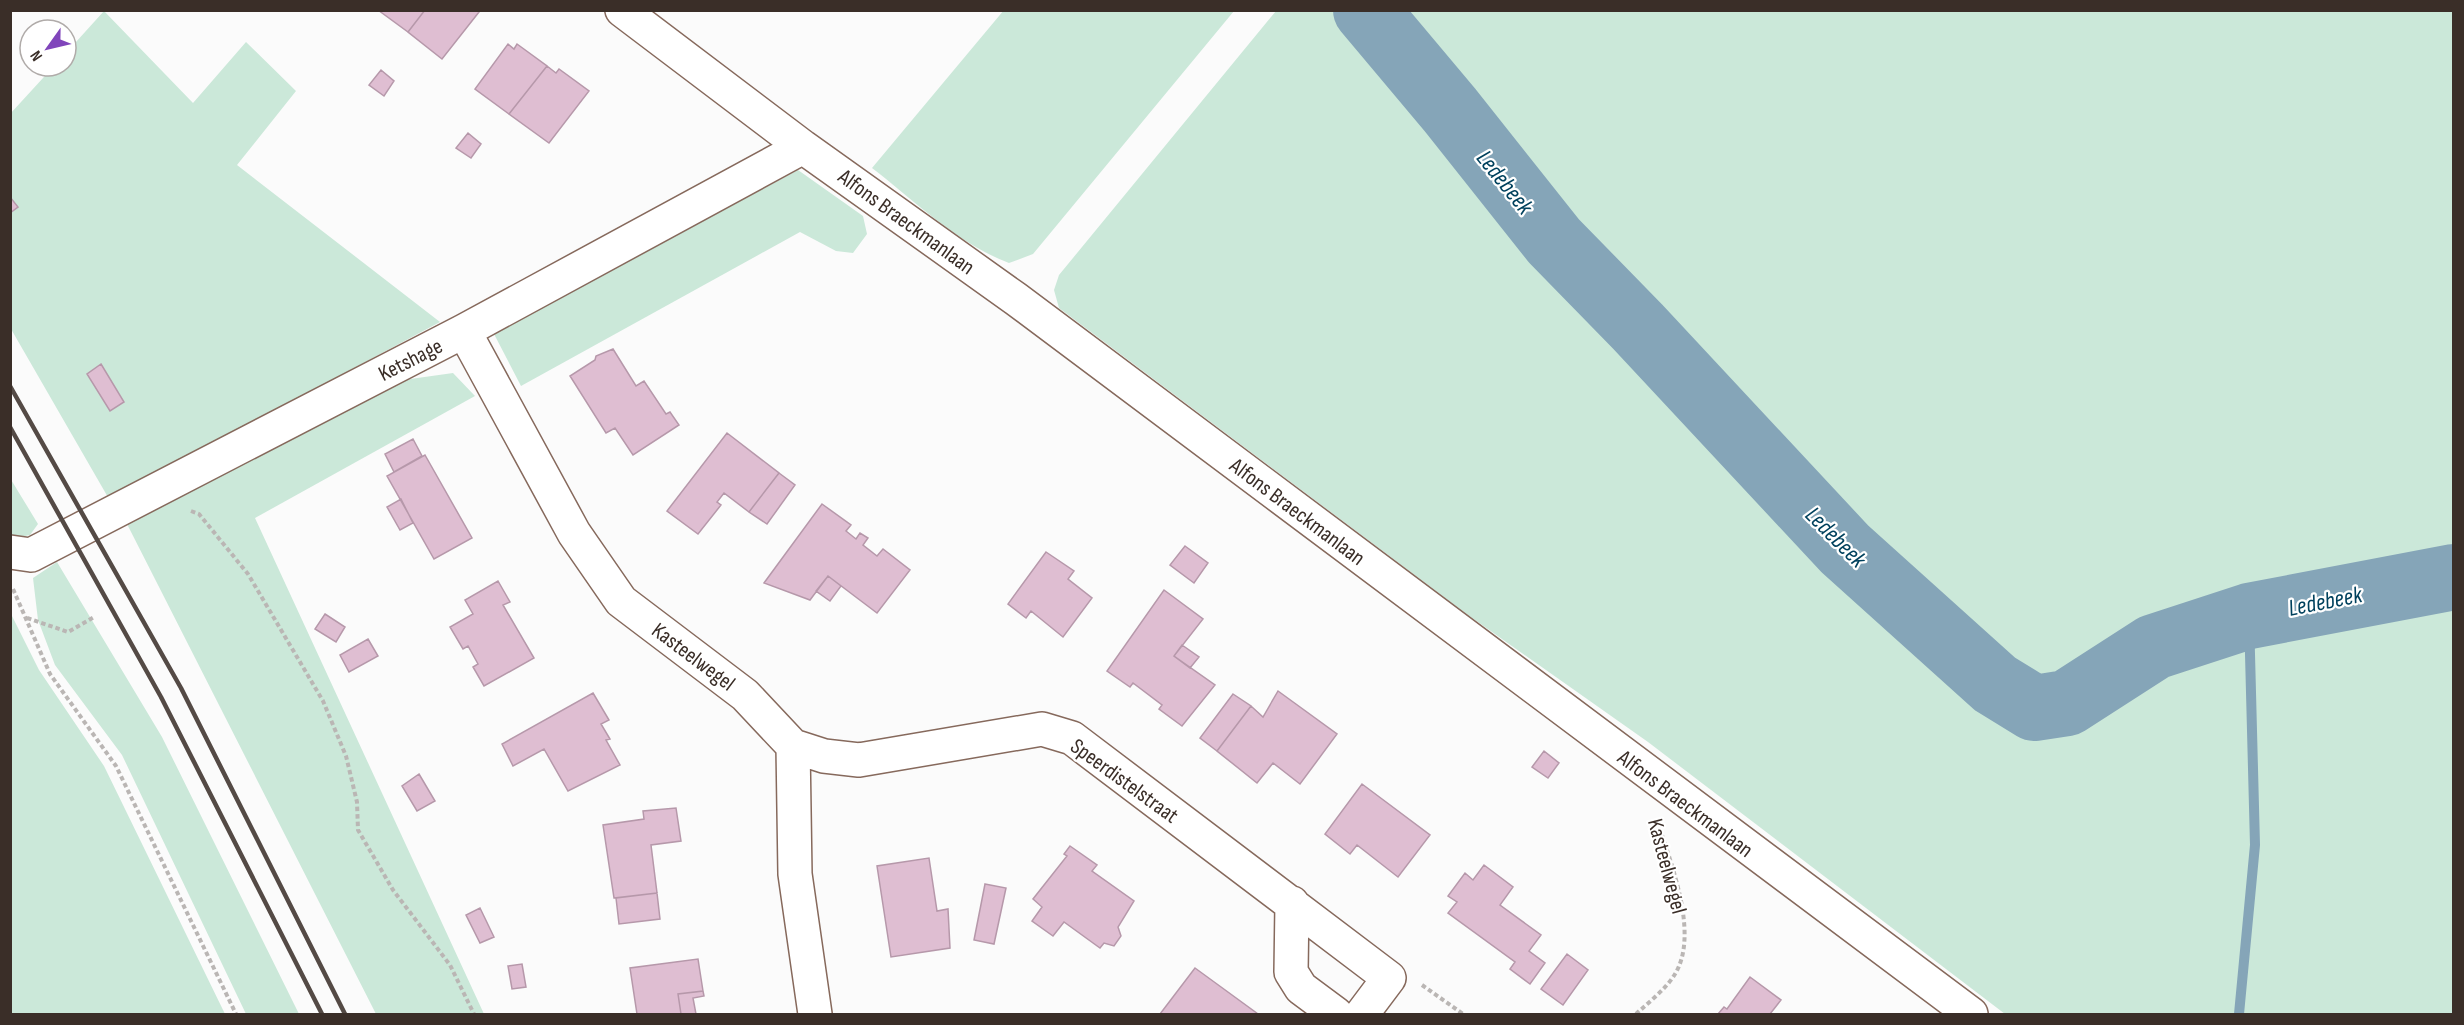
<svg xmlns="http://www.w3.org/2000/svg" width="2464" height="1025" viewBox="0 0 2464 1025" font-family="'Sofia Sans Condensed',sans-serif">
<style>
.green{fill:#cbe8d9}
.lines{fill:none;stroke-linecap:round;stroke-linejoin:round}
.stream{stroke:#85a5b8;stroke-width:10}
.river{stroke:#85a5b8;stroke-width:66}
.building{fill:#dfbed2;stroke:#b698aa;stroke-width:1.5}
.minor-casing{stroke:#86695c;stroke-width:36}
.path{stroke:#bab6b4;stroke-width:4;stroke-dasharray:4.5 3;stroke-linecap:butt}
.minor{stroke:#fff;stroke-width:33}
.rail{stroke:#544a45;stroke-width:4.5}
.labels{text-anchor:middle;stroke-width:4.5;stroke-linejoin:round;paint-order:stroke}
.street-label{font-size:22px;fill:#3a2e28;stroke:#fff}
.water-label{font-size:24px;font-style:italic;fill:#00415d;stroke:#fff}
</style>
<rect width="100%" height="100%" fill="#fbfbfb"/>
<!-- green -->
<path class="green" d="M1004,10L1234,11L1033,254L1009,263C958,244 915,201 872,168Z
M104,11L193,103L246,42L296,91L237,165L440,322L109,499L11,329L10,114L54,66H66V53Z
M1276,11H2453V1014H2005L1648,742L1468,615L1059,308L1054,290L1059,275Z
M798,170L863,216L867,234L853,253L836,251L800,232L521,386L494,334Z
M453,373L475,396L255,518L484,1014H376L127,524L389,382Z
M10,478L38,524L30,535L11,539Z
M57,562L162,737L299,1014H246L122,755L55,665L38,620L33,578Z
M11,614L39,670L104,766L225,1014H11Z"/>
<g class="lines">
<!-- stream -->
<path class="stream" d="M2239,1014L2255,845L2249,616"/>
<!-- river -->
<path class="river" d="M1366,10L1450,110L1554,241L1638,327L1845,549L1995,684L2034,708L2067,703L2154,647L2249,616L2454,577"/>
</g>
<!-- building -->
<path class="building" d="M378,10H425L408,32Z
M425,10H477L479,12L442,59L408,32Z
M508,44L514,49L517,44L547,66L509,114L475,89Z
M547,66L556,73L559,69L589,91L549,143L509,114Z
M381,70L394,81L384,96L369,85Z
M468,133L481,144L471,158L456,148Z
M10,197L18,207L10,213Z
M613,349L636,386L644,381L666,414L670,412L679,425L633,455L615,428L606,433L570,376L595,360L596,356Z
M101,364L124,402L110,411L87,374Z
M727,433L779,473L749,512L724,493L717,502L721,505L698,534L667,511Z
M413,439L422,456L394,472L385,454Z
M425,455L472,538L434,559L387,476Z
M779,473L795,485L767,524L749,512Z
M401,499L413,523L400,530L387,507Z
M822,504L851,525L846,531L856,539L860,533L868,538L863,545L877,556L883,549L910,570L877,613L828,576L810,600L764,583Z
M1185,546L1208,563L1194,583L1170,565Z
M1046,552L1074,571L1068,579L1092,598L1063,637L1031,611L1026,618L1008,604Z
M828,576L841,586L830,601L816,591Z
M498,581L510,602L503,605L534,658L484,686L473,667L478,664L468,646L463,649L450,627L473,614L465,600Z
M1164,590L1203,619L1174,656L1215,685L1182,726L1159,709L1162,705L1133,683L1130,687L1107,671Z
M325,614L345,627L336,642L315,629Z
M368,639L378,656L349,672L340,655Z
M1182,645L1199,657L1190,668L1174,656Z
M1278,691L1337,734L1300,784L1273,763L1257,783L1217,751L1251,706L1263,717Z
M593,693L609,720L601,724L610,739L606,740L620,765L568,791L544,749L513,766L502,744Z
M1233,694L1251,706L1217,751L1200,738Z
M1544,751L1559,763L1548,778L1532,767Z
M419,774L435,801L417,811L402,786Z
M1362,784L1430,835L1398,877L1357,845L1350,854L1325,834Z
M676,808L681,841L651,845L657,893L614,898L603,825L644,819L643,811Z
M1070,846L1097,865L1092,871L1134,901L1118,927L1121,936L1114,946L1104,943L1100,948L1064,922L1053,936L1032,921L1042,907L1033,899L1067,856L1064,854Z
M929,858L937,911L948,909L950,948L891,957L877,866Z
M1484,865L1513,887L1500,905L1541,935L1529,951L1545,963L1530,984L1510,969L1515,962L1448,913L1457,902L1448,896L1465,873L1473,880Z
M985,884L1006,888L994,944L974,940Z
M657,893L660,919L619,924L616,898Z
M480,908L494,937L480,943L466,915Z
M1567,954L1588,970L1563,1005L1541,989Z
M698,959L703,991L678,994L681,1014H637L630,968Z
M522,964L526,987L512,989L508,966Z
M1195,968L1258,1014H1160Z
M1750,977L1781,1000L1770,1014H1718L1724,1007L1727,1009Z
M703,991L704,996L693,998L696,1014H681L678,994Z"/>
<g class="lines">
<!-- minor casing -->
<g class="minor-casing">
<path id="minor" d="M622,10L803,147L1016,299L1971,1014
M464,331L574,533L621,601L745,695L793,746L795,874L815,1014
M10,552L31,555L464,331L803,147
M793,746L824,756L859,760L1042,729L1072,738L1389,978L1362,1014
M1292,903L1291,972L1301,988L1336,1014"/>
</g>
<!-- path -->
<path class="path" d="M191,511L199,514L248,574L323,701L346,756L357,802L358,830L393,890L450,965L474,1014
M13,589L50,674L116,766L236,1014
M27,618L68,632L94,617
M1422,985L1463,1014
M1636,1014C1649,1002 1666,989 1675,974C1699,935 1672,866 1659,826"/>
<!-- minor -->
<use href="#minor" class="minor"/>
<!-- rail -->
<path class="rail" d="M10,386L181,688L345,1014
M10,427L161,697L322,1014"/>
</g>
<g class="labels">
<!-- street labels -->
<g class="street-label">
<text transform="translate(907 221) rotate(36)" y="8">Alfons Braeckmanlaan</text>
<text transform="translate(410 359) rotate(-27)" y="8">Ketshage</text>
<text transform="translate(1298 511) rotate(37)" y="8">Alfons Braeckmanlaan</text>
<text transform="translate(694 656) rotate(37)" y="8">Kasteelwegel</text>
<text transform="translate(1125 780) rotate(36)" y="8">Speerdistelstraat</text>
<text transform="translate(1686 803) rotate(37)" y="8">Alfons Braeckmanlaan</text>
<text transform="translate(1668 866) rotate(75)" y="8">Kasteelwegel</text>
</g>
<!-- water labels -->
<g class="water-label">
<text transform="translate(1505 182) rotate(51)" y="8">Ledebeek</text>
<text transform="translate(1836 537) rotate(45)" y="8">Ledebeek</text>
<text transform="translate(2325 601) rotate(-11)" y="8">Ledebeek</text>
</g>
</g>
<!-- border -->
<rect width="2464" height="1025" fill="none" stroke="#3a2e28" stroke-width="24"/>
<!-- north arrow -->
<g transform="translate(48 48) rotate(236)"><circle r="28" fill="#ffffff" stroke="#b0aba9" stroke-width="1.5"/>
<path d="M0-4.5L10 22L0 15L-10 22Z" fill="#8045bb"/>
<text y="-9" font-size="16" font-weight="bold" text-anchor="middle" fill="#3a2e28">N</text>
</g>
</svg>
